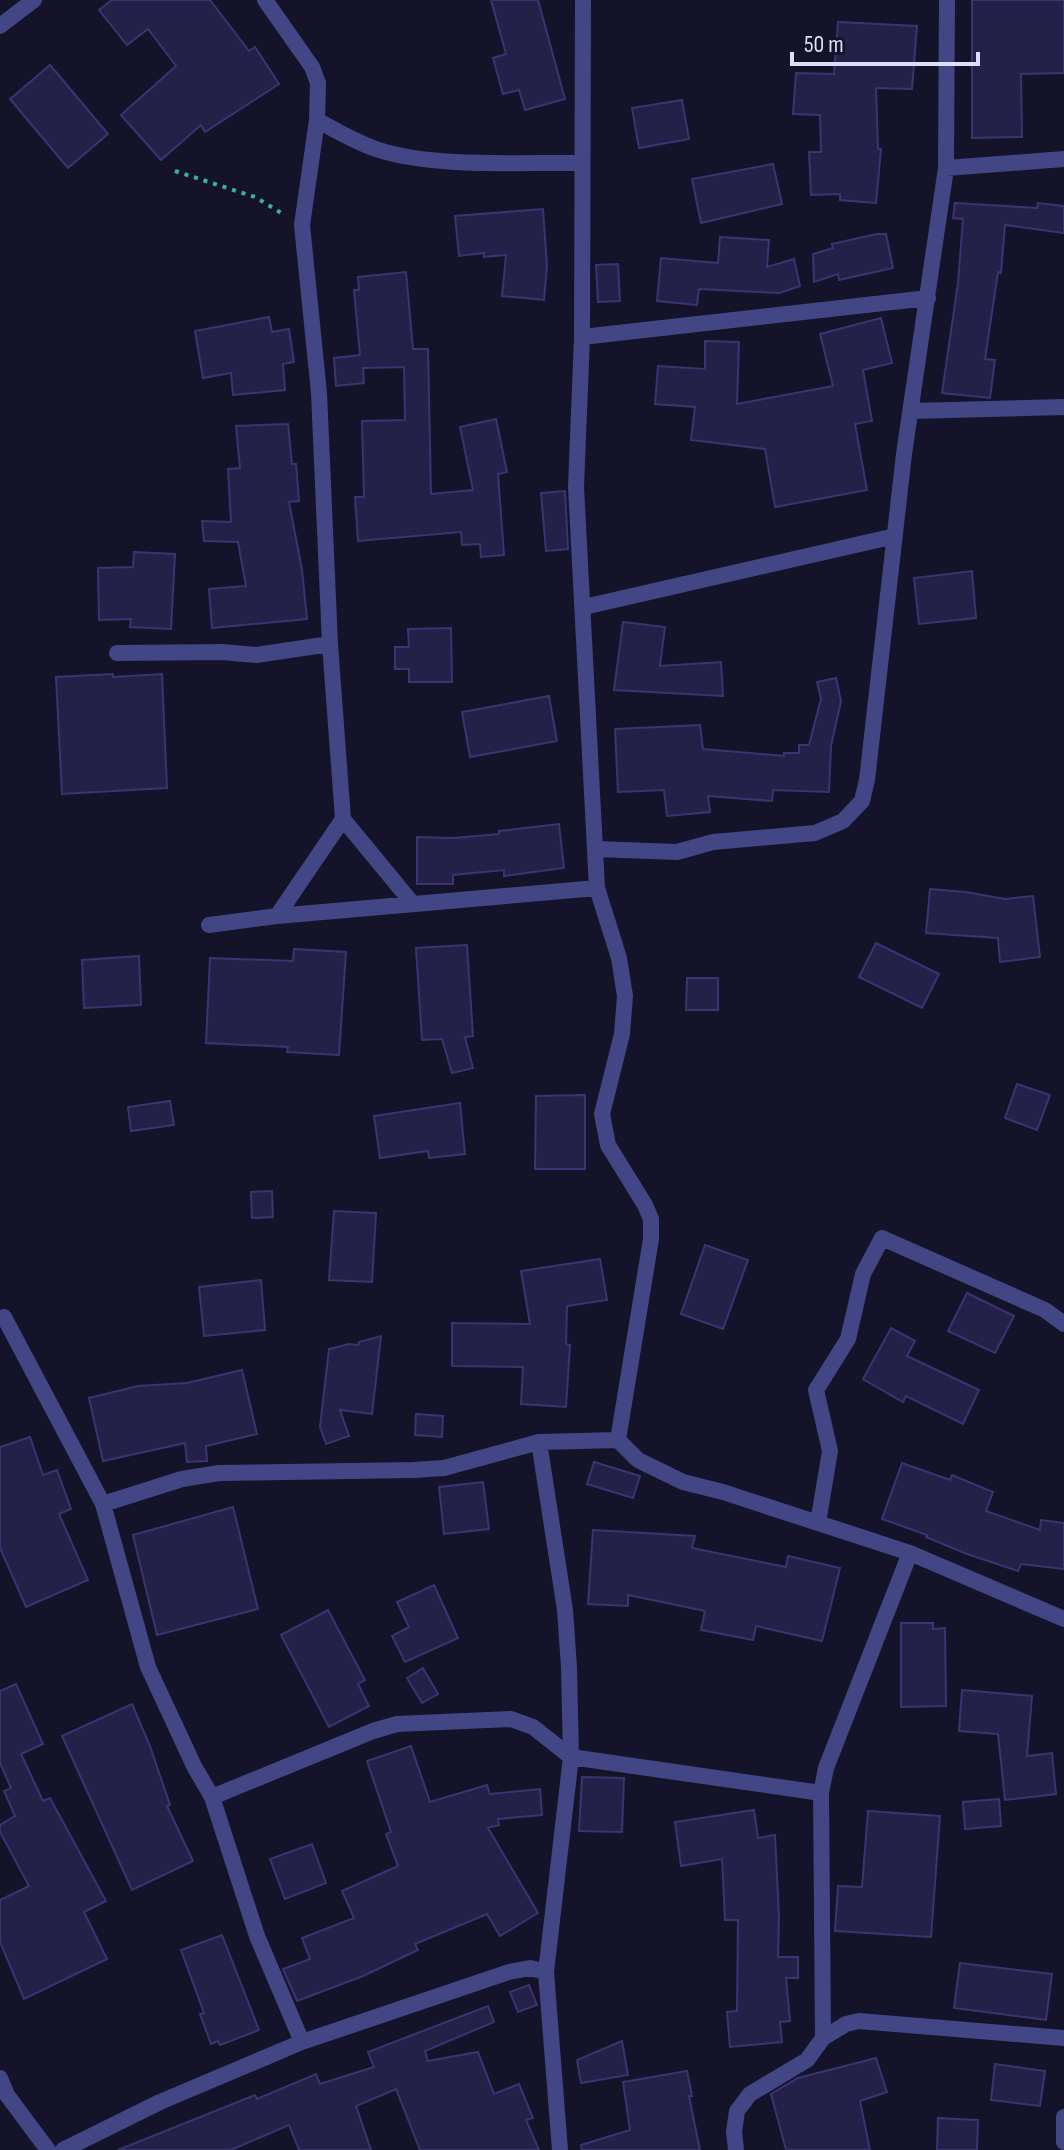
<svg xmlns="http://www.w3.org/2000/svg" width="1064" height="2150" viewBox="0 0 1064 2150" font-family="'Sofia Sans Condensed',sans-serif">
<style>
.building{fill:#242048;stroke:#3b3472;stroke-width:2}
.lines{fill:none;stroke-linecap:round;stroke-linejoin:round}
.path{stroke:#3bb2a0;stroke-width:4;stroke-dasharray:4 6;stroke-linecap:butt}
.street{stroke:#424684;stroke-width:16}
</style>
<rect width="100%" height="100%" fill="#141329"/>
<!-- building -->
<path class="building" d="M112,0H210L249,51L255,47L279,84L205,132L201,125L161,160L121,115L176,66L148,29L127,45L99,10Z
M491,0H538L565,99L525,110L519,90L503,94L493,58L506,54Z
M972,0H1064V73L1021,74L1022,137L972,138Z
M838,22L917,26L912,89L876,88L878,149H881L876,203L840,200V194L811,195L809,152H821L820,115L793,114L796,73L834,74Z
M50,65L108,134L68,168L10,99Z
M682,100L689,139L639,148L632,108Z
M773,164L782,204L701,223L692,179Z
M955,203L1037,208L1038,203L1064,206V233L1005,225L1001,273L998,272L985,359L995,360L990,398L942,393L958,283L963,219L953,218Z
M543,209L547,266L544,300L502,296L506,255L484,257V253L459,256L455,216Z
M877,234H886L893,268L839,280L838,274L814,282L813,254L833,248L832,244Z
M720,237L769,240L767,267L794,259L800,286L779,293L699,289L697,305L657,301L661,258L718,263Z
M618,264L620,301L598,302L596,265Z
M406,272L413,349H428L431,494L473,490L460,427L496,419L507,472L498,474L504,555L481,557L480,544L462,545L461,532L358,541L355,497H364L362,421L405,420L404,367L363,368L364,383L336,386L334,358L360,355L354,290H359L358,277Z
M269,317L272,332L289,329L294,362L283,364L285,390L233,395L231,373L203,378L195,331Z
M881,318L892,363L863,370L872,421L855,424L867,490L775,507L765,449L691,440L695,407L655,404L658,366L705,369V341L739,342L737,404L833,386L820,334Z
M288,424L292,464H296L299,501L289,502L302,570L307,619L212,628L209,589L246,586L238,542L204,541L202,521L231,522L228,469L240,468L236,426Z
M565,491L568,549L546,551L541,493Z
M134,552L175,554L171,629L130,627L131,619L99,620L98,568L133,567Z
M972,571L976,618L919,624L914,578Z
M623,622L665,627L660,666L721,662L723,696L614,690Z
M451,628L452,682H409V669H395V647H409L408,629Z
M113,674V677L162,674L167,788L62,794L56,677Z
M836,678L841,701L831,746L829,792L773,790L772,801L708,796L710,812L667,816L664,790L618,792L615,729L700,725L703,749L784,756V753H799V745H809L821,699L817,682Z
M549,696L557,741L470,757L462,712Z
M559,824L564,868L504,876V870L453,875V884H417V837L453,838L499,834V831Z
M930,889L966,892L1005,899L1033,896L1040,957L1000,962L998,938L926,933Z
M876,943L939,974L922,1008L859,977Z
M467,945L473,1036L465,1037L473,1068L452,1073L442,1039L422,1040L416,948Z
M294,949L346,952L339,1055L287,1052L288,1047L206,1043L210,958L293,961Z
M139,956L141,1005L84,1008L82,960Z
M687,978H718V1010H686Z
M1017,1084L1050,1095L1037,1130L1005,1118Z
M585,1095V1169H535L536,1096Z
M170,1101L174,1125L131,1131L128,1107Z
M460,1103L465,1154L429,1158L428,1151L380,1158L374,1116Z
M272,1191L273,1217L252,1218L251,1192Z
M334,1211L376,1213L372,1282L329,1280Z
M705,1245L748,1260L723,1329L681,1314Z
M600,1259L607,1300L567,1306L566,1344L570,1345L566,1407L521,1404L523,1367L452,1366V1323L530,1324L521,1271Z
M261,1280L265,1330L204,1336L199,1287Z
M967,1293L1014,1316L995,1353L948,1331Z
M891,1328L915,1341L907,1356L979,1390L963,1424L906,1396L903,1402L863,1379Z
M381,1336L372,1414L340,1410L349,1436L326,1444L320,1427L329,1349L349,1344L358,1345L359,1342Z
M242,1370L257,1434L206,1446L207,1461L187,1462L185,1443L103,1461L89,1398L138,1386L187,1383Z
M416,1414L443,1416L442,1437L415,1435Z
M30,1437L43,1475L57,1470L71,1509L59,1514L88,1580L26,1607L0,1548V1447Z
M594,1462L640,1476L633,1498L587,1484Z
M902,1463L950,1480L952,1475L993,1492L986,1511L1040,1530L1041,1520L1064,1523V1569L1021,1564L1018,1571L967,1554L926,1537L927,1535L882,1519Z
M483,1482L489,1529L444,1534L439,1487Z
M233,1507L258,1609L157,1635L133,1535Z
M593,1530L695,1536L692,1548L786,1567L788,1556L840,1568L822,1641L756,1626L753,1640L701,1630L705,1611L628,1595V1606L588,1604Z
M434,1585L458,1638L405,1662L392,1636L409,1627L397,1602Z
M328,1610L365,1680L358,1684L369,1706L329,1727L281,1635Z
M901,1623H933V1629L945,1628L946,1706L901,1707Z
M423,1668L438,1694L422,1703L407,1678Z
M16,1684L43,1744L21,1754L43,1801L50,1798L106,1901L84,1912L107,1959L24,1999L0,1942V1900L29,1886L0,1832V1825L15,1816L4,1791L11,1788L0,1763V1691Z
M962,1690L1032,1696L1027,1756L1052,1753L1056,1794L1005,1800L998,1734L959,1731Z
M132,1704L150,1746L170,1805L167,1806L193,1861L132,1890L62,1736Z
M411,1746L430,1802L487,1785L490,1794L540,1789L542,1815L498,1819L499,1825L488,1828L538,1913L500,1936L487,1914L415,1944L418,1950L363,1976L297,2001L283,1969L310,1959L302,1938L354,1918L342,1891L398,1866L386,1834L391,1832L367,1761Z
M582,1777L624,1778L622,1832L579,1831Z
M999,1799L1001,1826L965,1829L963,1802Z
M754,1810L758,1838L775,1835L779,1917L778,1957H798V1978H786L790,2021L780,2022L782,2042L730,2047L727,2012L737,2011L738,1920H725L722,1859L681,1866L675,1822Z
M868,1811L940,1816L931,1937L835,1931L838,1886L862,1887Z
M312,1844L326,1883L285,1899L270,1859Z
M222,1935L259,2030L220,2045L218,2041L211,2044L200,2014L204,2013L181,1950Z
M960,1963L1052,1974L1046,2020L954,2008Z
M529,1985L537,2005L518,2012L510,1992Z
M488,2006L494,2022L425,2051L428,2061L478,2052L494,2094L519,2084L533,2118L526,2120L539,2150H420L396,2089L356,2106L371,2150H299L289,2125L231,2150H118L255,2095L257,2099L316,2074L320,2084L374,2067L368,2052Z
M622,2041L628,2075L581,2083L577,2060Z
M876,2058L887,2092L860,2101L870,2150H786L771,2094L798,2078Z
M995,2064L1045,2071L1040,2106L991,2100Z
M687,2071L692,2096H689L700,2150H582L581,2145L630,2130L623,2082Z
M938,2118L978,2120L977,2150H937Z"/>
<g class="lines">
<!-- path -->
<path class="path" d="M175,171L255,197L283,214"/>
<!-- street -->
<path class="street" d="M265,0L312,67L318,83L317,120L302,225L319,393L330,644L343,819L413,904
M583,0L582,337L576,487L597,888L619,958L625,996L622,1034L602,1114L608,1145L645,1205L651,1219V1239L618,1440
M0,26L34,0
M317,120C337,131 357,143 379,150C434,168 522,162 582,163
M946,168L1064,159
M582,337L928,298
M912,411L1064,407
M584,607L895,536
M117,653L222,652L256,655L330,644
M596,849L677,852L713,842L815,833L843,821L862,801L867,780L904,454L946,168L947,0
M277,916L343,819
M209,925L277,916L597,888
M4,1317L103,1504L148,1667L194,1766L212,1797L257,1936L302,2042
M539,1442L565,1610L569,1667L571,1757L546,1972L560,2150
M103,1504L182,1479L219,1473L414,1470L444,1468L539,1442L618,1440L638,1460L683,1482L723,1492L910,1553L1064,1619
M818,1523L830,1451L816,1390L848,1339L863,1274L882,1238L1045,1310L1064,1324
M212,1797L373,1731L397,1724L511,1719L533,1727L571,1757L821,1793
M823,2038L821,1793L826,1768L910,1553
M0,2078L7,2095L48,2150
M1064,2117V2142
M63,2150L160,2102L302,2042L509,1972L530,1968L546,1972
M736,2150L734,2132L737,2111L750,2094L807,2060L823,2038L846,2024L859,2021L1064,2038"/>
</g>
<!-- scale -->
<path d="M792 52v12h186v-12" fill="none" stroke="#deddfc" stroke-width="4"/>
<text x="804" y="52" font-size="24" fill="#deddfc" stroke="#141329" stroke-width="6" paint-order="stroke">50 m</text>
</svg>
